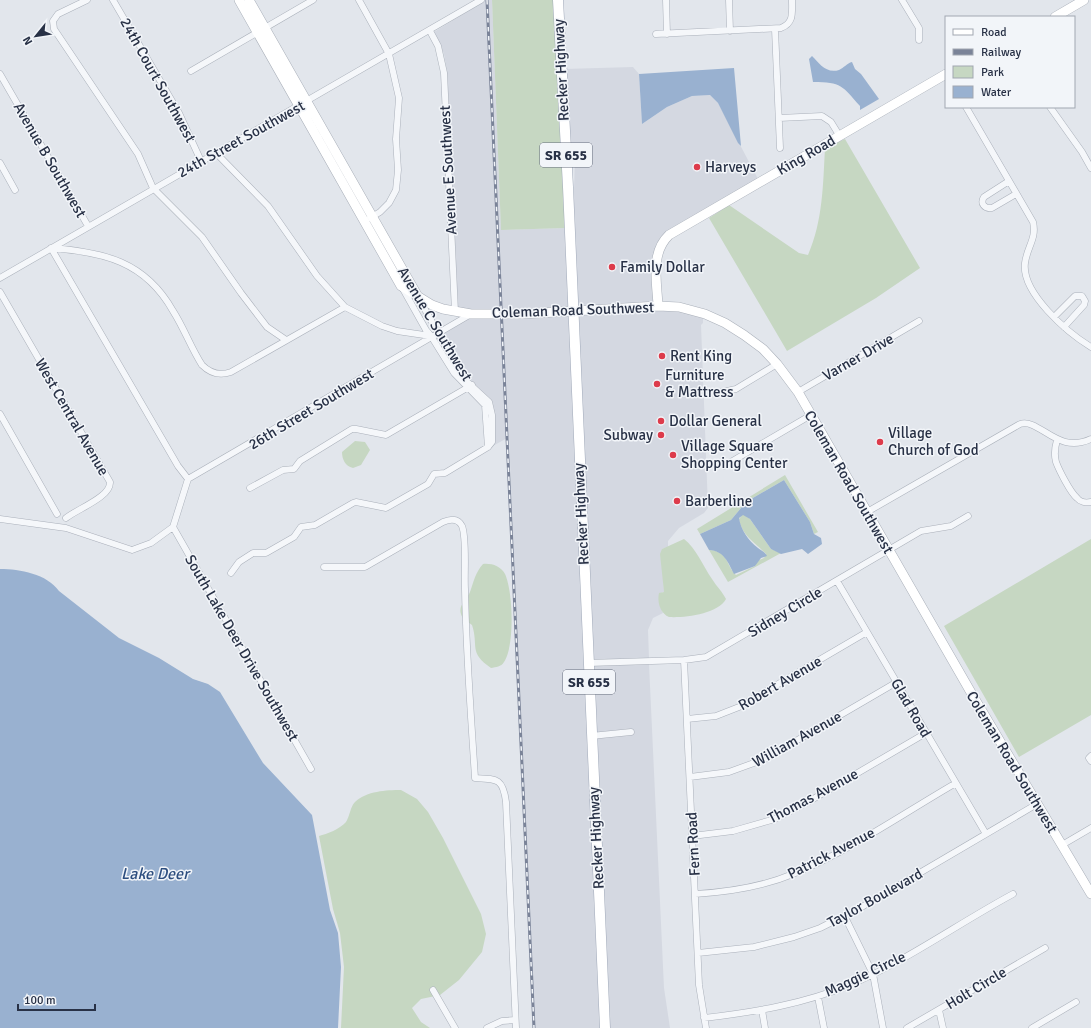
<svg xmlns="http://www.w3.org/2000/svg" width="1091" height="1028" viewBox="0 0 1091 1028" font-family="Signika,sans-serif">
<style>
.built{fill:#d4d8e1}
.green{fill:#c6d7c2}
.water{fill:#99b1d0}
.lines{fill:none;stroke-linecap:round;stroke-linejoin:round}
.street-casing{stroke:#aab0ba;stroke-width:7}
.secondary-casing{stroke:#aab0ba;stroke-width:10}
.primary-casing{stroke:#a0a9b9;stroke-width:11}
.street{stroke:#f5f7fa;stroke-width:6}
.secondary{stroke:#fff;stroke-width:9}
.primary{stroke:#fff;stroke-width:10}
.rail-casing{stroke:#7a8398;stroke-width:3}
.rail{stroke:#f2f5f9;stroke-width:1.5;stroke-dasharray:4.5;stroke-linecap:butt}
.poi-dot{fill:#dd3b4b;stroke:#f2f5f9;stroke-width:1.5}
.labels{text-anchor:middle;stroke-width:3;stroke-linejoin:round;paint-order:stroke}
.shield{fill:#f2f5f9;stroke:#656c7c;stroke-width:1}
.shield-label{font-size:14px;font-weight:bold;fill:#283146}
.street-label{font-size:15px;fill:#283146;stroke:#f2f5f9}
.poi-label{font-size:15px;fill:#283146;stroke:#f2f5f9;text-anchor:start}
.water-label{font-size:16px;font-style:italic;fill:#2d4e7f;stroke:#f2f5f9}
</style>
<rect width="100%" height="100%" fill="#e2e6ec"/>
<!-- built -->
<path class="built" d="M486,0H492L501,230L566,228L569,307L522,311L458,309L447,72L444,54L434,32Z
M633,67L639,74L642,124L667,107L692,96L710,95L718,103L758,179L661,239L655,303L575,307L573,228L575,155H569L564,69Z
M626,310H679L703,316V323L701,325L708,508L704,513L679,528L668,541V547L662,549L664,592H662L659,603L663,613L653,618L648,630L649,658L591,660L575,312Z
M569,313L602,1028H533L509,437L491,447V400L467,377L441,333L472,316Z
M649,664L664,988L670,1028H607L594,738L634,734V729L594,733L591,666Z"/>
<!-- green -->
<path class="green" d="M492,0H555L566,228L501,230Z
M845,139L920,268L876,298L787,351L709,218L729,205L799,253L808,255C823,221 823,184 825,148Z
M355,441L365,442L370,450L361,465L353,468C345,466 342,459 342,452Z
M785,475L818,532L814,534L810,522L784,480L746,502L731,520L700,534L697,529Z
M743,514L750,519L771,549L781,553L728,582L709,550C729,551 726,566 736,575L755,566L757,561L764,558L766,554C755,542 742,536 739,519Z
M684,539C696,548 703,566 712,579C717,587 722,591 726,599C718,614 684,618 669,617C660,613 657,602 659,593L664,592L660,554L662,549Z
M1091,539V715L1019,757L944,626Z
M483,564C491,563 501,566 505,574C513,591 515,646 504,662C501,667 496,667 491,668C468,652 479,646 472,625C468,622 462,619 461,614C458,605 467,600 470,592C474,581 475,573 483,564Z
M401,790L417,799L428,812L443,838L481,914L486,934L482,952L459,980L440,995L421,999L412,1008L421,1022L430,1028H341L344,967L340,933L333,909L319,836C327,834 340,829 346,822C350,816 350,807 355,802C367,791 386,790 401,790Z"/>
<!-- water -->
<path class="water" d="M812,56C819,63 826,74 839,70C844,68 847,63 852,62L855,69L861,74L879,99L860,110V106C842,86 842,82 813,82L809,59Z
M734,68L741,146L738,143L718,103L710,95L692,96L667,107L642,124L639,74Z
M784,480L810,522L814,534L821,538L822,544L808,554L802,549L781,554L771,549L750,519L743,515L739,518C741,530 748,540 758,548C762,551 765,552 767,556L761,558L755,566L734,574C728,562 724,551 709,550L700,534L731,520L746,502Z
M0,569C20,569 47,574 59,591L119,638L159,658L193,679L208,684L220,692L263,763L312,815L330,910L338,933L341,967L338,1028H0Z"/>
<g class="lines">
<!-- street casing -->
<g class="street-casing">
<path id="street" d="M87,0L58,14L53,21L54,29L138,154L153,188L202,237L241,293L267,327L286,340
M113,0L179,113L201,161
M359,0L389,54L399,98L396,139L398,170L396,190L389,203L380,212L370,218
M666,0L667,34
M729,0L730,31
M902,0L919,28V40
M775,29L780,148
M430,31L438,46L444,73L455,312
M656,34L781,28C794,23 792,13 792,0
M191,71L313,0
M0,74L88,226
M966,107L1033,222C1037,238 1027,247 1025,263C1021,293 1068,333 1091,347
M1050,107L1082,152L1091,168
M779,118L822,116L831,122L839,135
M216,153L268,206L317,276L345,307L382,326L397,331L431,336
M0,163L15,190
M1009,181L984,197C980,203 984,209 992,208L1016,194
M51,248C103,252 145,261 173,311C184,328 191,348 202,365C210,373 220,376 231,372L345,307
M51,248L178,466L188,479
M0,278L481,0
M403,289L426,330L431,336L454,373L485,405L488,447
M0,292L110,482C111,497 77,509 66,518
M1054,317L1075,296H1082L1085,301L1084,305L1064,327
M798,392L919,321
M718,393L736,389L777,364
M0,414L57,514
M1057,440C1055,447 1054,455 1056,462C1059,470 1070,492 1077,498C1080,502 1086,503 1091,502
M724,466L811,415
M250,488L283,470L294,469L300,461L352,429H356L386,435L472,385
M867,512L1020,424C1040,418 1057,455 1091,439
M0,519L66,528L132,550L151,543L173,527
M173,527L188,479L471,314
M173,527L311,769
M324,567H365L443,522C450,519 458,518 462,526C467,538 464,574 465,589C466,652 471,715 475,778C497,779 503,778 506,802L516,1028
M231,573L239,562L253,553H266L294,537L301,527L315,525L353,503L356,502L386,508L428,484L434,474L445,473L488,447L492,442V415L489,402L464,379L418,297
M837,581L986,834
M684,660L699,985L706,1028
M588,663L684,660L706,657L921,531L951,526L968,516
M687,719L716,716L739,707L867,632
M591,736L631,732
M1091,756L1089,758L1091,761
M690,777L729,772L765,759L897,682
M692,836L733,831L775,819L808,802L926,733
M1062,845L1091,828
M695,894C729,892 762,887 793,874C848,852 904,813 956,783
M845,917L873,974L883,1028
M698,953L754,947L794,937L820,928L860,908L1037,804
M433,990L455,1028
M818,997L824,1028
M762,1010L765,1028
M939,1010L943,1028
M704,1018C755,1012 804,1004 852,984C908,960 959,923 1013,894
M487,1028L502,1021L515,1020
M907,1028L1045,948
M1032,1028L1076,1002"/>
</g>
<!-- secondary casing -->
<g class="secondary-casing">
<path id="secondary" d="M239,0L401,286L432,305L443,309L471,314H522L658,306L679,307L705,314L725,323L744,335L763,349L777,364L798,392L973,696L1091,894
M249,0L417,295
M1055,17L1084,0
M658,306C657,282 650,253 669,235L946,74"/>
</g>
<!-- primary casing -->
<g class="primary-casing">
<path id="primary" d="M558,0L568,187L605,1028"/>
</g>
<!-- street -->
<use href="#street" class="street"/>
<!-- secondary -->
<use href="#secondary" class="secondary"/>
<!-- primary -->
<use href="#primary" class="primary"/>
<!-- rail casing -->
<g class="rail-casing">
<path id="rail" d="M487,0L534,1028"/>
</g>
<!-- rail -->
<use href="#rail" class="rail"/>
</g>
<!-- markers -->
<g class="poi-dot">
<circle cx="697" cy="167" r="4"/>
<circle cx="612" cy="267" r="4"/>
<circle cx="662" cy="356" r="4"/>
<circle cx="657" cy="384" r="4"/>
<circle cx="661" cy="421" r="4"/>
<circle cx="661" cy="435" r="4"/>
<circle cx="880" cy="442" r="4"/>
<circle cx="673" cy="455" r="4"/>
<circle cx="677" cy="501" r="4"/>
</g>
<g class="labels">
<!-- shield labels -->
<g class="shield">
<rect x="540" y="143" width="52" height="24" rx="3"/>
<rect x="563" y="670" width="52" height="24" rx="3"/>
</g>
<g class="shield-label">
<text x="566" y="160">SR 655</text>
<text x="589" y="687">SR 655</text>
</g>
<!-- street labels -->
<g class="street-label">
<text transform="translate(561 70) rotate(-93)" y="5">Recker Highway</text>
<text transform="translate(158 80) rotate(61)" y="5">24th Court Southwest</text>
<text transform="translate(241 139) rotate(-29)" y="5">24th Street Southwest</text>
<text transform="translate(806 155) rotate(-30)" y="5">King Road</text>
<text transform="translate(50 160) rotate(60)" y="5">Avenue B Southwest</text>
<text transform="translate(448 170) rotate(-93)" y="5">Avenue E Southwest</text>
<text transform="translate(573 310) rotate(-2)" y="5">Coleman Road Southwest</text>
<text transform="translate(435 324) rotate(59)" y="5">Avenue C Southwest</text>
<text transform="translate(858 357) rotate(-30)" y="5">Varner Drive</text>
<text transform="translate(311 409) rotate(-31)" y="5">26th Street Southwest</text>
<text transform="translate(72 417) rotate(60)" y="5">West Central Avenue</text>
<text transform="translate(849 482) rotate(60)" y="5">Coleman Road Southwest</text>
<text transform="translate(581 514) rotate(-93)" y="5">Recker Highway</text>
<text transform="translate(785 612) rotate(-31)" y="5">Sidney Circle</text>
<text transform="translate(242 648) rotate(60)" y="5">South Lake Deer Drive Southwest</text>
<text transform="translate(780 683) rotate(-30)" y="5">Robert Avenue</text>
<text transform="translate(911 708) rotate(60)" y="5">Glad Road</text>
<text transform="translate(797 739) rotate(-29)" y="5">William Avenue</text>
<text transform="translate(1012 762) rotate(59)" y="5">Coleman Road Southwest</text>
<text transform="translate(813 796) rotate(-28)" y="5">Thomas Avenue</text>
<text transform="translate(596 838) rotate(-93)" y="5">Recker Highway</text>
<text transform="translate(693 844) rotate(-93)" y="5">Fern Road</text>
<text transform="translate(831 853) rotate(-27)" y="5">Patrick Avenue</text>
<text transform="translate(875 898) rotate(-29)" y="5">Taylor Boulevard</text>
<text transform="translate(865 974) rotate(-25)" y="5">Maggie Circle</text>
<text transform="translate(976 988) rotate(-31)" y="5">Holt Circle</text>
</g>
<!-- poi labels -->
<g class="poi-label">
<text x="705" y="172">Harveys</text>
<text x="620" y="272">Family Dollar</text>
<text x="670" y="361">Rent King</text>
<text x="665" y="380">Furniture<tspan x="665" dy="17">&amp; Mattress</tspan></text>
<text x="669" y="426">Dollar General</text>
<text x="888" y="438">Village<tspan x="888" dy="17">Church of God</tspan></text>
<text x="653" y="440" text-anchor="end">Subway</text>
<text x="681" y="451">Village Square<tspan x="681" dy="17">Shopping Center</tspan></text>
<text x="685" y="506">Barberline</text>
</g>
<!-- water labels -->
<g class="water-label">
<text x="155" y="879">Lake Deer</text>
</g>
</g>
<!-- legend -->
<rect x="945" y="16" width="130" height="92" fill="#f2f5f9" stroke="#a1a7b1"/>
<rect x="953" y="29" width="20" height="6" fill="#ffffff" stroke="#a1a7b1"/>
<text x="981" y="36" font-size="12" fill="#283146">Road</text>
<rect x="953" y="49" width="20" height="6" fill="#7a8398" stroke="#a1a7b1"/>
<text x="981" y="56" font-size="12" fill="#283146">Railway</text>
<rect x="953" y="66" width="20" height="12" fill="#c6d7c2" stroke="#a1a7b1"/>
<text x="981" y="76" font-size="12" fill="#283146">Park</text>
<rect x="953" y="86" width="20" height="12" fill="#99b1d0" stroke="#a1a7b1"/>
<text x="981" y="96" font-size="12" fill="#283146">Water</text>
<!-- north arrow -->
<g transform="translate(36 36) rotate(240)" stroke="#f2f5f9" stroke-width="3" paint-order="stroke">
<path d="M0-3L7 15L0 10L-7 15Z" fill="#283146"/>
<text y="-6" font-size="11" font-weight="bold" text-anchor="middle" fill="#283146">N</text>
</g>
<!-- scale -->
<path d="M18 1004v6h77v-6" fill="none" stroke="#283146" stroke-width="2"/>
<text x="24" y="1004" font-size="12" fill="#283146" stroke="#f2f5f9" stroke-width="3" paint-order="stroke">100 m</text>
</svg>
